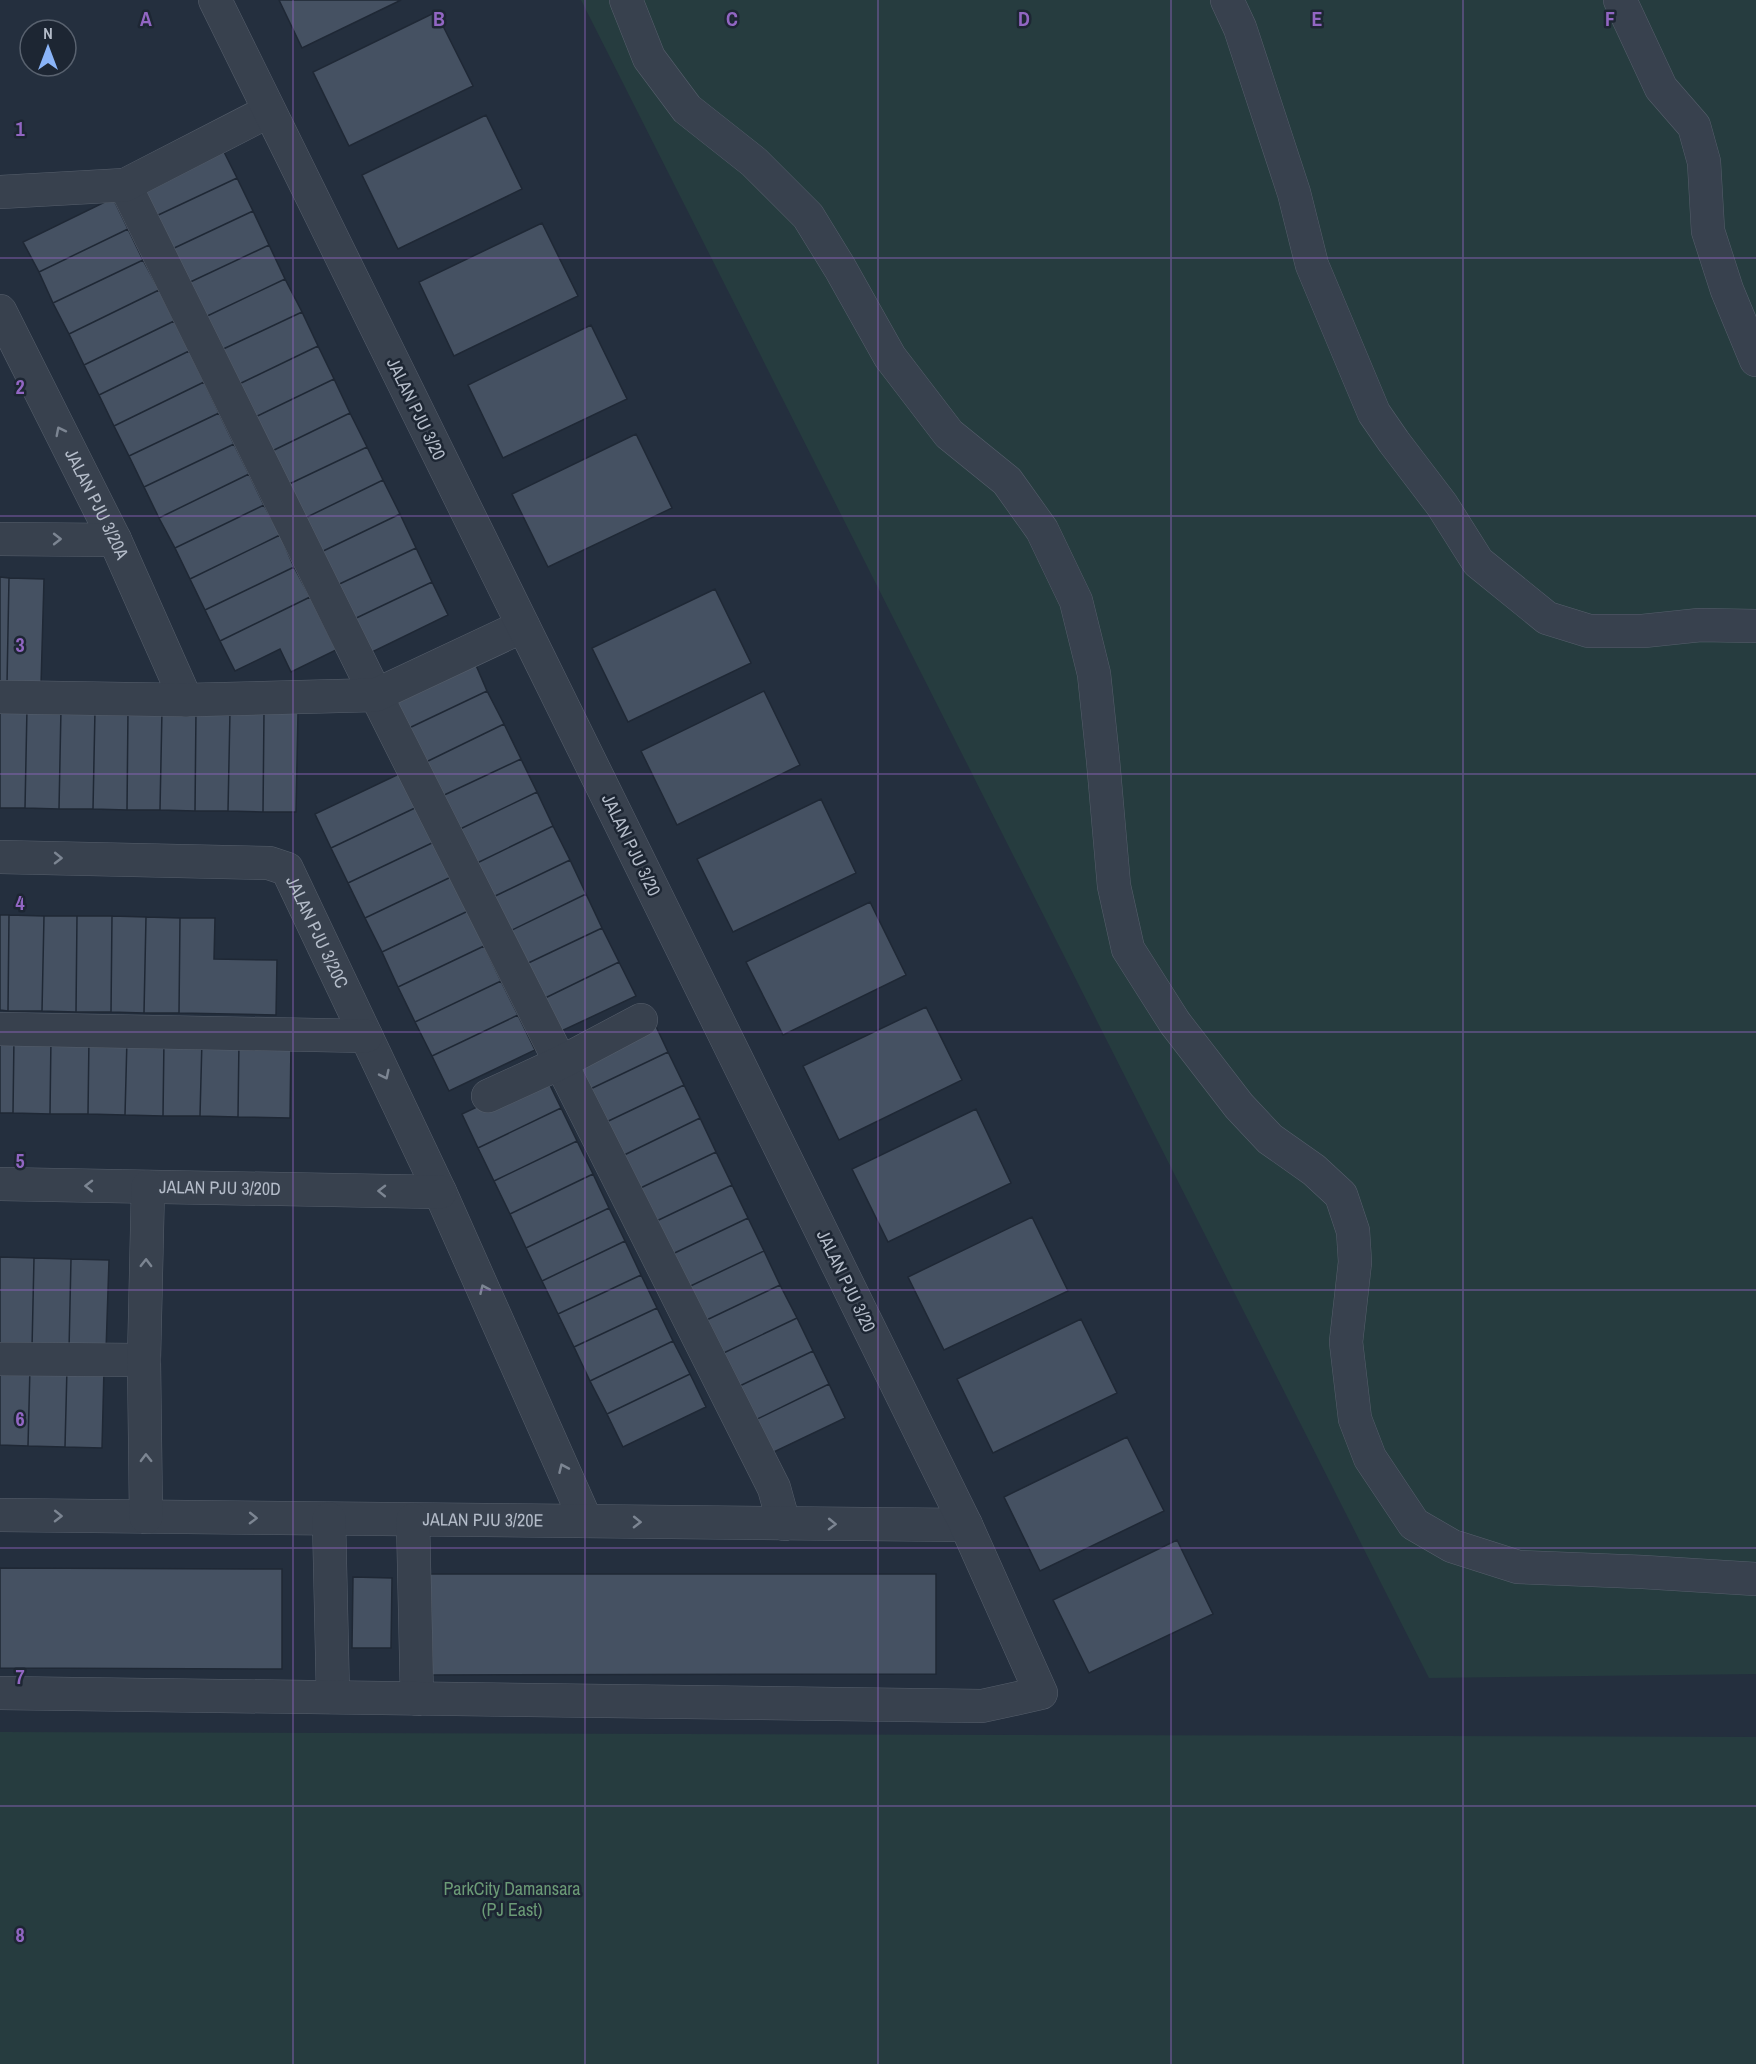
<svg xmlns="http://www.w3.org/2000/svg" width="1756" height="2064" viewBox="0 0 1756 2064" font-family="'Archivo Narrow',sans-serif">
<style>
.green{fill:#263c3f}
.building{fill:#455162;stroke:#1f2835;stroke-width:1.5}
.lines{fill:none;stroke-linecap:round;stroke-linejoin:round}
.minor-casing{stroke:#565f6c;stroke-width:34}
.minor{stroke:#38414e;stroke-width:33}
.oneway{stroke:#7c8592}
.grid{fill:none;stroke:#9266c3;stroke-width:1.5;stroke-opacity:0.55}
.labels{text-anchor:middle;stroke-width:5;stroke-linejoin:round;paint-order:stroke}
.street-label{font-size:18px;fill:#b4bcc9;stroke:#1d2633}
.park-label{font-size:18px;fill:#6b9a76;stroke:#1d2633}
.grid-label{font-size:20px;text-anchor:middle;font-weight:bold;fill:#9266c3;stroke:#1d2633;stroke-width:5;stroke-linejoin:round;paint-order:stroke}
</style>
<rect width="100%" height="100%" fill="#242f3e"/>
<!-- green -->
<path class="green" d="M581,0H1756V1674L1429,1678Z
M0,1732L1756,1737V2064H0Z"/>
<!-- building -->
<path class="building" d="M279,0H401L302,48Z
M436,12L473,86L349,146L313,72Z
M486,115L522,189L398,249L362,175Z
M220,144L237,178L154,217L138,183Z
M237,178L253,211L170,250L154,217Z
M113,198L128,229L39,272L23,242Z
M253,211L269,245L186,284L170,250Z
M542,223L578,296L454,356L419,282Z
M128,229L143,260L53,303L39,272Z
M269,245L285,279L203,318L186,284Z
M143,260L159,290L69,334L53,303Z
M285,279L302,312L219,351L203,318Z
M159,290L174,321L84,365L69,334Z
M302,312L318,346L235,386L219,351Z
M174,321L189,351L99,395L84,365Z
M591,325L627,399L503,458L468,385Z
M318,346L334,379L251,419L235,386Z
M189,351L204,382L114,426L99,395Z
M334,379L350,413L268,453L251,419Z
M204,382L219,413L129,456L114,426Z
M219,413L234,444L144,487L129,456Z
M350,413L367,447L285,486L268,453Z
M636,434L672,508L548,567L512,494Z
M234,444L249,474L159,518L144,487Z
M367,447L383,480L301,520L285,486Z
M249,474L264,505L175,548L159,518Z
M383,480L400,514L317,554L301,520Z
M264,505L280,535L190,579L175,548Z
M400,514L416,548L333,587L317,554Z
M280,535L294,567L205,610L190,579Z
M416,548L432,582L350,621L333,587Z
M294,567L310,597L220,641L205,610Z
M0,577L9,578L7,684H0Z
M9,578L44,579L41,685L7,684Z
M432,582L448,615L366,655L350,621Z
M715,589L751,663L628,722L592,648Z
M310,597L336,650L291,672L280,649L235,671L220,641Z
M472,656L487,691L407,729L390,695Z
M487,691L504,724L424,763L407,729Z
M764,691L800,765L677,825L641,751Z
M0,708H27L25,808H0Z
M27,708L61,709L59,809L25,808Z
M61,709L95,710L93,809H59Z
M95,710H128L127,810L93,809Z
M128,710H162L160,810H127Z
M162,710L196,711L195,811L160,810Z
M196,711H230L228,811H195Z
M230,711L264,712L263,812L228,811Z
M264,712H298L296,812H263Z
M504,724L521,759L440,797L424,763Z
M521,759L537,792L456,831L440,797Z
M401,773L417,807L331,848L315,814Z
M537,792L553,826L473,865L456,831Z
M821,799L856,873L733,932L697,859Z
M417,807L434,842L348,883L331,848Z
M553,826L570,860L489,899L473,865Z
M434,842L451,877L365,918L348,883Z
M570,860L586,894L506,933L489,899Z
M451,877L468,911L382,952L365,918Z
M586,894L602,928L522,966L506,933Z
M870,902L906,975L783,1035L746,962Z
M468,911L484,946L398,987L382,952Z
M0,915H9L8,1011L0,1010Z
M9,915L44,916L42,1011H8Z
M44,916H77L76,1012L42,1011Z
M77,916H112L111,1012H76Z
M112,916L146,917L144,1013L111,1012Z
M146,917L180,918L179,1013H144Z
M180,918H215L214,959L277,960L276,1015L179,1013Z
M602,928L619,962L539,1001L522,966Z
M484,946L501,981L415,1022L398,987Z
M619,962L636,996L555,1034L539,1001Z
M501,981L518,1015L432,1056L415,1022Z
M926,1007L962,1080L839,1140L803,1066Z
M518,1015L535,1050L449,1091L432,1056Z
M652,1018L668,1052L582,1093L566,1059Z
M0,1037H14L13,1113H0Z
M14,1037H51L50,1114L13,1113Z
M51,1037L89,1038L88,1114H50Z
M89,1038L127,1039L125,1115L88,1114Z
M127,1039H164L163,1116L125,1115Z
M164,1039L202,1040L200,1116H163Z
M202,1040H239L238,1117L200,1116Z
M239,1040L291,1041L290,1118L238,1117Z
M668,1052L684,1085L598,1126L582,1093Z
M545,1075L561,1108L478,1148L462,1114Z
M684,1085L700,1118L614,1160L598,1126Z
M561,1108L577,1141L494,1181L478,1148Z
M976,1109L1011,1183L888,1242L852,1169Z
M700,1118L716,1152L630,1193L614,1160Z
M577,1141L593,1174L510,1214L494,1181Z
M716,1152L732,1185L646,1226L630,1193Z
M593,1174L609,1208L526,1248L510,1214Z
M732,1185L748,1218L662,1259L646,1226Z
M609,1208L625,1241L542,1281L526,1248Z
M1032,1217L1068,1291L944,1350L908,1277Z
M748,1218L764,1251L678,1292L662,1259Z
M625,1241L641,1275L558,1314L542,1281Z
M764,1251L780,1285L694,1326L678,1292Z
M0,1257L34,1258L32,1349L0,1348Z
M34,1258L71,1259L69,1350L32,1349Z
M71,1259L109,1260L106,1351L69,1350Z
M641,1275L657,1308L574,1347L558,1314Z
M780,1285L797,1318L711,1359L694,1326Z
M657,1308L673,1341L590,1381L574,1347Z
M797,1318L813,1351L727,1392L711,1359Z
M1081,1319L1117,1393L993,1453L957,1379Z
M673,1341L690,1374L607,1414L590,1381Z
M813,1351L829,1384L743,1426L727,1392Z
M0,1366L30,1367L28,1446L0,1445Z
M30,1367L67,1368L65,1447L28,1446Z
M67,1368L104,1369L102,1448L65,1447Z
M690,1374L706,1407L623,1447L607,1414Z
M829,1384L845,1418L759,1459L743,1426Z
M1127,1437L1164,1511L1040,1571L1004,1497Z
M1177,1540L1213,1614L1089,1673L1053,1600Z
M0,1568L282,1569V1669L0,1668Z
M427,1574H936V1674L427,1675Z
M353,1577L392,1578L391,1648H352Z"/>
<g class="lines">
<!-- minor casing -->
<g class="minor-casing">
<g id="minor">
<path d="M626,0L649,58L687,109L754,162L808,216L840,268L890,357L949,434L1007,481L1042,530L1076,601L1094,674L1103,760L1114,886L1128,949L1175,1023L1239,1106L1270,1139L1314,1170L1341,1195L1353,1231L1355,1262L1346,1342L1355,1419L1370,1458L1414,1524L1452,1546L1518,1567L1643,1572L1756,1579"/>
<path d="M1227,0L1240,28L1294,193L1312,265L1374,413L1394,442L1442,505L1478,562L1547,618L1589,631H1643L1700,625L1756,626"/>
<path d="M1620,0L1661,88L1694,126L1704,162L1708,231L1727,290L1756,360"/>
<path d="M125,185L376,695L774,1488L784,1524"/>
<path d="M0,192L125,185L269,111"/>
<path id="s1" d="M0,311L115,540L186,700"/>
<path d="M0,539L115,540"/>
<path d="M0,697L186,700L376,695L523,626"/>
<path id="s2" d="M0,857L269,863L287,869L440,1192L586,1521"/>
<path d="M0,1029L366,1036"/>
<path d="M488,1096L560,1063L641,1020"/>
<path id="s3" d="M0,1184L440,1192"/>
<path d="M0,1359L144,1360"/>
<path id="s4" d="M0,1515L966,1525"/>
<path d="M146,1517L144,1360L148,1187"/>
<path d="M329,1519L333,1697"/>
<path d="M413,1520L417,1699"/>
<path d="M0,1693L982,1706L1041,1693L966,1525L215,0"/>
</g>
</g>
<!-- minor -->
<use href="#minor" class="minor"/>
</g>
<!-- one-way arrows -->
<defs><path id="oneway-chevron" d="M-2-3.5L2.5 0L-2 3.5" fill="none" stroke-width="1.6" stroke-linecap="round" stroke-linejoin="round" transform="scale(1.5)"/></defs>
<g class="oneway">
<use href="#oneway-chevron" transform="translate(60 431) rotate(-117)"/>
<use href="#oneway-chevron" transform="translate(57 539)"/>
<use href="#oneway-chevron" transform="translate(58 858) rotate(1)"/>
<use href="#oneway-chevron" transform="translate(385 1075) rotate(64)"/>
<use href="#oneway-chevron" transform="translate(89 1186) rotate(-179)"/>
<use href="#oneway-chevron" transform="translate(382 1191) rotate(-179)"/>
<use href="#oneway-chevron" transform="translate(146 1263) rotate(-89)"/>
<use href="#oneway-chevron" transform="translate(484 1289) rotate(-114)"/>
<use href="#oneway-chevron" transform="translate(146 1458) rotate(-91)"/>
<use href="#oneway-chevron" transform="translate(563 1468) rotate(-114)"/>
<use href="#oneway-chevron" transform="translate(58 1516) rotate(1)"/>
<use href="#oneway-chevron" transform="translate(253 1518) rotate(1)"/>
<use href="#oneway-chevron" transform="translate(637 1522) rotate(1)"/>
<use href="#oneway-chevron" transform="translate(832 1524) rotate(1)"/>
</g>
<!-- grid -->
<path class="grid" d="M293,0V2064M585,0V2064M878,0V2064M1171,0V2064M1463,0V2064M0,258H1756M0,516H1756M0,774H1756M0,1032H1756M0,1290H1756M0,1548H1756M0,1806H1756"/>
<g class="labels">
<!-- street labels -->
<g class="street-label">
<text transform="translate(416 409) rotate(64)" y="6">JALAN PJU 3/20</text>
<text dy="6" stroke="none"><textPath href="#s1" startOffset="216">JALAN PJU 3/20A</textPath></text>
<text transform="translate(631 845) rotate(64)" y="6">JALAN PJU 3/20</text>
<text dy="6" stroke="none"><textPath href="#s2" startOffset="358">JALAN PJU 3/20C</textPath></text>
<text dy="6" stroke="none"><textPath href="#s3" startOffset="220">JALAN PJU 3/20D</textPath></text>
<text transform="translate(846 1281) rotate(64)" y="6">JALAN PJU 3/20</text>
<text dy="6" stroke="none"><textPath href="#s4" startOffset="483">JALAN PJU 3/20E</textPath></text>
</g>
<!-- park labels -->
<g class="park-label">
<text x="512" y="1895">ParkCity Damansara<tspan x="512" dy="21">(PJ East)</tspan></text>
</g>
</g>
<g class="grid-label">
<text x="146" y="26">A</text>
<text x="439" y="26">B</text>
<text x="732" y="26">C</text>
<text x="1024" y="26">D</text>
<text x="1317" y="26">E</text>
<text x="1610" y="26">F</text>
<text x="20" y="136">1</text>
<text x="20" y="394">2</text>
<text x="20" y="652">3</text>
<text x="20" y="910">4</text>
<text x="20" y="1168">5</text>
<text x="20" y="1426">6</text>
<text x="20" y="1684">7</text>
<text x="20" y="1942">8</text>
</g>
<!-- north arrow -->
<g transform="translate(48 48)"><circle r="28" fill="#1d2633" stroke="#59626f" stroke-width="1.5"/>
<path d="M0-4.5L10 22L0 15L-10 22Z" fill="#8ab4f8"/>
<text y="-9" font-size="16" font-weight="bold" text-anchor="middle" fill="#b4bcc9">N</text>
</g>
</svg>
